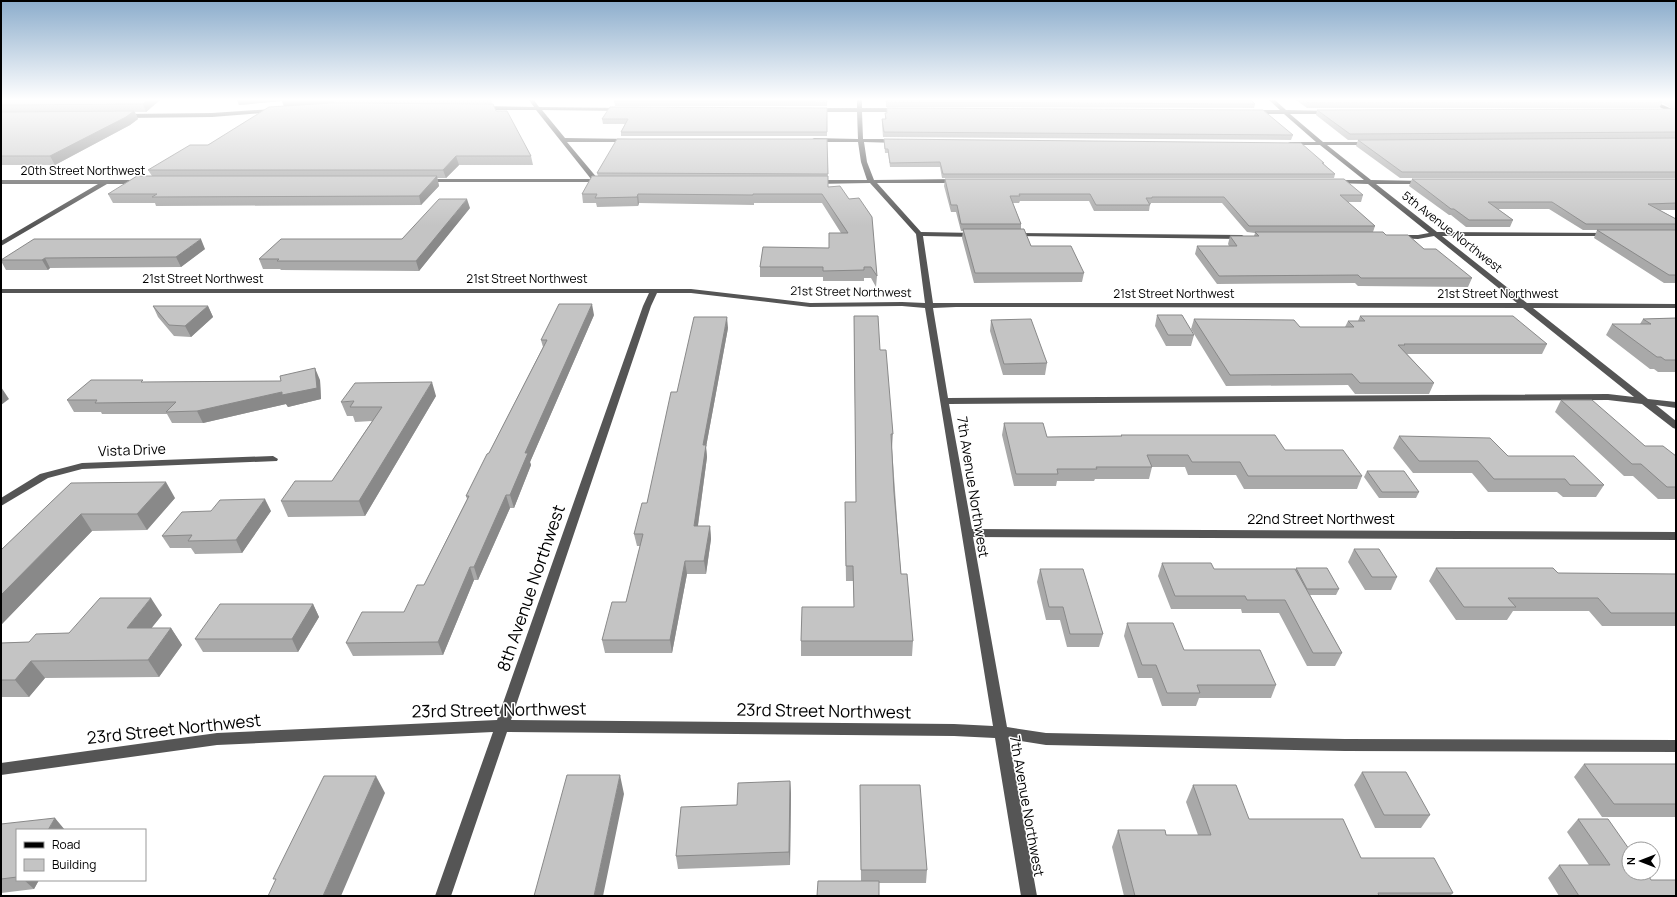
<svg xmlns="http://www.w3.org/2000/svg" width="1677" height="897" viewBox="0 0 1677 897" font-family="Manrope,sans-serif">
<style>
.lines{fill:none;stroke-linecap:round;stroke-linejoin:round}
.major-casing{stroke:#dbdbdb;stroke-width:2}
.minor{fill:#555;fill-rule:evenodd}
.major{fill:#000;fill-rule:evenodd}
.wall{fill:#a9a9a9}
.shaded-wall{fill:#898989}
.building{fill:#c4c4c4;stroke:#898989}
.labels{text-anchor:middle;stroke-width:3;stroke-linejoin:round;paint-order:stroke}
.far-street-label{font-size:12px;fill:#000;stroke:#fff}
.street-label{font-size:14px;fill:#000;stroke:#fff}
.near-street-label{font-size:17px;fill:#000;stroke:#fff}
</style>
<rect width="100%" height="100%" fill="#fff"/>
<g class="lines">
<!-- major casing -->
<g class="major-casing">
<path id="major" d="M1645,100H1652L1676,111V115Z"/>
</g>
<!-- minor -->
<path class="minor" d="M529,100H534L539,107L625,108V110L623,111L542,110L565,138L632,139L633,140L630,142H567L598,179L604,180V182H424L423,181L426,179H591L536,110H483L480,108L483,106L534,107Z
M857,100H862V108H901L904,110L901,112H862L863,139H898L901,141L898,143L864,142L867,162L874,180L958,179L961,181L958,183H877L921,232L976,233L979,235L976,237L923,236L933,303H1517L1434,236L1418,239L1396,238V236L1398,235H1418L1429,233L1368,184L1332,183L1331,182L1334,180H1364L1320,145H1288V143L1290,142H1316L1284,114H1253L1250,112L1253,110H1280L1269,100H1275L1286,110L1333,111V113L1331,114H1290L1323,142H1372L1373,143L1370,145H1327L1371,180L1426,181L1427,182L1424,184H1376L1437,232L1610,233V235L1608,236H1442L1527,303L1676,304V308H1533L1648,399L1676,402V408L1656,405L1676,421V429L1673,428L1642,404L1608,400L949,404L972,529L1676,532V540L973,537L1007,727L1046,733L1345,739L1676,740V752L1345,751L1046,745L1009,739L1037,896H1021L995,738L954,736L507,732L451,896H435L493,732L217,745L1,775V763L217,733L497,720L643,306L649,293H1V289H691L810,303L902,302L925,303L916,234L870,183L814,184L811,182L814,180H867L861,162L858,142H814L811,140L814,138L858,139L857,112H813L810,110L813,108H857ZM657,293H691L810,307L902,306L925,308L993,726L954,724L511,720L651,306ZM956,307L1523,308L1634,397L1608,394L948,398L933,308Z
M273,109L275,110V112L212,117L123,118L120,116L123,114L212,113Z
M1,180H140L143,182L140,184H107L1,246V241L98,184H1Z
M1014,233L1242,235L1245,237L1242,239L1012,236L1011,235Z
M273,456L278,459L277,461L82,469L48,478L1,506V498L40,474L82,463Z"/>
<!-- major -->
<use href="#major" class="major"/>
</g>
<!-- wall -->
<path class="wall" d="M1,100H160L146,112H135L138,119L130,125L55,165H1Z
M237,100H491L492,104L496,111L531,156L533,165H459L446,178H437L439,186L421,205L156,206L155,203H113L108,194L152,176L148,170L208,145L284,106L282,101L239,105Z
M827,100V106H615L614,101Z
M886,100H1251L1255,104L1254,108L886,107Z
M1296,100H1676V138L1348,140L1316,115L1317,110L1673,109L1662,103L1659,108H1307Z
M827,108V136H621V132L625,124H603L602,119Z
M887,108L1293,135L1291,140L883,137L882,124V119H885V113H887Z
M1676,138V178H1400L1356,146L1358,140Z
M827,139L828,187L877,276L876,287L871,278H864V281H823V277H760V267L829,248L841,233L822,203H754V205L639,203L638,206L597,207L596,203H583L582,194L598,176L597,173Z
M884,139L1324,163V164L1335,174L1334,178H942L940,167H890L888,153H885Z
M945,179L1363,195L1361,202H1347L1375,226L1373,232L1386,235L1424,249L1472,278L1468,287L1358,286L1355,283L1217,284L1195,254L1197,246H1229L1228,244L1230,236H1254L1255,233L1247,232L1222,203H1151V204H1150L1149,211H1094L1089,201H1020L1019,203H1013L1021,224V229L1031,246L1084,273L1082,282L974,283L962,238L963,231H961L956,212H951L944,186Z
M1412,179H1676V210H1660L1676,219V283H1664L1594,238L1597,230H1583L1549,209H1498L1513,220L1510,227H1466L1451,215H1449L1409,186Z
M470,208L419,271L281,270L280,269H263L259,259L402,239Z
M205,249L181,267L50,268L48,270H6L1,261V259Z
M153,306H208L213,317L191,337L174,336L158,317Z
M594,315L530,462L531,465L514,508H510L478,580H474L443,655L353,656L346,643L404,612L424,585L467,499L466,496L489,453L543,347L541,340Z
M1157,315L1194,335L1191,346H1166L1155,326Z
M854,316L880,350L893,434L892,448L901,574L913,641L912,656H801V641L854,607L853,581H846L845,517V502H856Z
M1360,316L1547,344L1542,354H1407L1434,383L1429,394H1355L1348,385L1226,386L1191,329L1194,319L1300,327H1345L1348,321H1358Z
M1676,318V372H1658L1654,369H1650L1606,335L1612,324H1640L1643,319Z
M991,320L1047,363L1045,375H1003L990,331Z
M728,328L706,447L707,457L698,526H710L711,539L706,574H687L672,653H605L602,640L626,602L640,546H637L634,534L647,503L677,392Z
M320,380L321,399L288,407L286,404L203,423H172L167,414H102L101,412H74L67,400L144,382L281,381Z
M436,396L365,516L288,517L281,501L332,481L372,421L355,422L353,416H347L341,402Z
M1561,400L1645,446L1676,456V499H1658L1633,476H1624L1555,412Z
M1004,423L1047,437L1121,436V435L1285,450L1362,476L1357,489H1244L1236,475H1188L1185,467H1152L1149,479H1095L1094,481H1057L1056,486H1014L1002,435Z
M1399,436L1508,456L1604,485L1596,497H1563L1557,492H1488L1472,473H1413L1393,448Z
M1367,471L1419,492L1416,498H1379L1364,477Z
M71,483L175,498L147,530L92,531L1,625V550Z
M271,511L242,553L195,554L191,548H170L162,536Z
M1354,549L1397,577L1391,590H1365L1348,562Z
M1162,563L1214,569L1295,570L1296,568L1339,589L1336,595H1310L1342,653L1335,666H1307L1279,613H1242L1241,609H1171L1158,576Z
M1436,568L1558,573L1676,574V626H1602L1589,611H1513L1507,620H1456L1429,581Z
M1040,569L1103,634L1099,647H1067L1060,620H1046L1037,582Z
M313,604L319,617L298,652H203L195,639Z
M162,615L151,628H171L182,645L159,677L45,678L29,697H1V643L29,642L69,633Z
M1127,623L1184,650L1276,685L1271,698H1199L1196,706H1162L1152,678H1138L1124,636Z
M1584,764H1676V817H1602L1574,777Z
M1362,772L1430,815L1421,828H1375L1354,785Z
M790,781L791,794L790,865L678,869L676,856Z
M860,785L927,870L926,883H879L861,881Z
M1193,785L1249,819L1361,858L1453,893L1450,896H1124L1112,847L1118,830L1166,835H1198L1186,802Z
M1578,819L1651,880L1676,896H1559L1548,878L1559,865H1589L1567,832Z
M1,824L17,830V880H39L34,889L1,893Z"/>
<!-- shaded-wall -->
<path class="shaded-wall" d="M147,100H160L146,112L143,104Z
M237,100H333L334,104L284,107L282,101L239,105Z
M134,111L138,119L130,125L55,165L50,156Z
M456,156L459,165L446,178L443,170Z
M437,176L439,186L421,205L419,196Z
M638,194L639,203L638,206L637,197Z
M467,199L470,208L419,271L416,261Z
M201,239L205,249L181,267L176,257Z
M45,258L50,268L48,270L42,260Z
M592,304L594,315L530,462L531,465L514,508L510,495L525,453Z
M208,306L213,317L191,337L185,326Z
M727,317L728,328L706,447L707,457L696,539L694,526L703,445Z
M315,368L320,380L321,399L288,407L286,404L203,423L197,411L282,392Z
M432,382L436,396L365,516L359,501Z
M1,387L9,399L1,405Z
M166,482L175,498L147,530L137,514Z
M506,495L510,508L478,580L474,567Z
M265,499L271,511L242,553L236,540Z
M81,514L92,531L1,625V595Z
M710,526L711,539L706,574L704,561Z
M685,561L687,574L672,653L670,640Z
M470,567L474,580L443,655L438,642Z
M151,598L162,615L138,645L127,628Z
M313,604L319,617L298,652L292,639Z
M171,628L182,645L159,677L148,660Z
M31,661L45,678L29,697L15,680Z
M620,775L624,794L603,896H594Z
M376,776L385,793L341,896H323Z
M790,781L791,794L790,865L789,852Z
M55,818L65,830H48Z
M24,880H39L34,889Z"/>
<!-- building -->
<path class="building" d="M1,100H147L143,104L1,105Z
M614,100H827V102L614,101Z
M886,100H1251L1255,104L886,102Z
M1305,100H1657L1662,103H1308Z
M1670,100H1676V103Z
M332,103L493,104L496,111H507L531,156H456L443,170H148L190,145H208L269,107Z
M610,107L827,108V132H621L628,119H602Z
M887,108L1263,110L1293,135L884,132L882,119H886L885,113H887Z
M1674,109H1676V132L1350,134L1317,110Z
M134,111L126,117L50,156H1V112Z
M1676,138V172H1402L1358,140Z
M617,139H827L828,174L597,173Z
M884,139L1301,143L1324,163H1322L1335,174H943L940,162L890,163L888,149H885Z
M137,176H437L419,196L152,197L157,194H108Z
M592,176H828V187L840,186L849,199L859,198L872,217L877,276L871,267H864V270L823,271V267H760L763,247L829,248V233H848L822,194H753V195L638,194L637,197L595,198L597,194H582Z
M945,179H1344L1363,195H1340L1375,226H1249L1224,197H1152V198H1146L1150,205H1096L1090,194H1019L1020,196H1010L1021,224H961L957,205H951Z
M1412,179H1676V203L1648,204L1676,219V224H1586L1552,202H1488L1513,220H1469L1454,209H1451Z
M439,199H467L416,261H277L279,259H259L281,239H402Z
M963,229H1024L1031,246H1071L1084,273H975Z
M1597,230H1676V275H1669Z
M1255,232H1383L1386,235H1408L1424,249H1436L1472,278H1361L1358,275L1219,276L1197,246H1237L1230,236H1259Z
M34,239H201L176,257L45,258L42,260H1Z
M559,304H592L525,453H528L510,495H506L474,567H470L438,642L346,643L362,612H404L417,585H424L469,496H466L487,454L489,453L547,340H541Z
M153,306H208L185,326L169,325Z
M1157,315H1182L1194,335H1168Z
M854,316H878L880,350H886L893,434H891L894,492L901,574H907L913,641H801L802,607H854L853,566H846L845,502H856Z
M1360,316H1513L1547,344H1404L1405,345H1398L1434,383H1360L1352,374L1230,375L1194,319L1294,320L1300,327H1354L1348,321H1365Z
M694,317H727L703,445H706L694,526H710L704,561H685L670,640H602L612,602H626L643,534H634L642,503H647L671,392H677Z
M1676,318V360H1665L1661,357H1657L1612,324H1651L1643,319Z
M1031,319L1047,363L1004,364L991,320Z
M315,368L317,388L282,395V392L197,411L166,412L176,402L95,403L97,400H67L91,380H143L141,382L281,381L280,376Z
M432,382L359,501H281L295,481H332L382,407H350L354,401L341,402L355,383Z
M1561,400H1592L1645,446H1663L1676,456V487H1667L1641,464H1632Z
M1004,423H1043L1047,437L1122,436L1121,435H1275L1285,450H1343L1362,476H1248L1240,462H1192L1188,455H1147L1152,467H1096L1097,469H1057L1058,474H1016Z
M1399,436L1490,438L1508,456H1574L1604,485H1570L1565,479H1494L1478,461H1419Z
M1367,471H1404L1419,492H1382Z
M166,482L137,514H81L1,595V550L71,483Z
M265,499L236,540L188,541L192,535L162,536L182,512L211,511L220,500Z
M1354,549H1379L1397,577H1372Z
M1162,563H1211L1214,569H1295L1342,653H1313L1285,600H1247L1245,596H1175Z
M1296,568H1327L1339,589H1307Z
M1436,568H1553L1558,573L1676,574V613H1611L1598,598H1508L1516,607H1464Z
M1040,569H1083L1103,634H1070L1063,607H1049Z
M100,598H151L127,628H171L148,660L31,661L15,680H1V643L29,642L36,634L69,633Z
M220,604H313L292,639H195Z
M1127,623H1173L1184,650H1260L1276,685H1197L1200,693H1167L1156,665H1142Z
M1584,764H1676V804H1614Z
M1362,772H1406L1430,815H1384Z
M567,775H620L594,896H534Z
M324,776H376L323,896H268L276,879H273Z
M790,781L789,852L676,856L681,807L737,805L738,783Z
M860,785H920L927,870H861Z
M1193,785H1236L1249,819H1343L1361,858H1434L1453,893H1378L1379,896H1135L1118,830H1165L1166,835H1211Z
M55,818L48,830H17V877L1,879V824Z
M1578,819H1608L1629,849V873H1647L1651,880H1676V896H1579L1559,865H1610Z
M818,881H879V896H817Z"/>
<!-- sky -->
<linearGradient id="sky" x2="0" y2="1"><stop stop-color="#8cadcc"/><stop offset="0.44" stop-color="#fff"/><stop offset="1" stop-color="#fff" stop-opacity="0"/></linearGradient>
<rect width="1677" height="226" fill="url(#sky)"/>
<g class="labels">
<!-- far-street labels -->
<g class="far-street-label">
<text x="83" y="175">20th Street Northwest</text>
<text transform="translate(1452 232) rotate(38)" y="4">5th Avenue Northwest</text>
<text x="203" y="283">21st Street Northwest</text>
<text x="527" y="283">21st Street Northwest</text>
<text transform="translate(851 292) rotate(1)" y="4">21st Street Northwest</text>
<text x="1174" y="298">21st Street Northwest</text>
<text x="1498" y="298">21st Street Northwest</text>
</g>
<!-- street labels -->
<g class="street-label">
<text transform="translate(132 450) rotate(-2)" y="5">Vista Drive</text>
<text transform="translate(973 487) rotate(81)" y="5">7th Avenue Northwest</text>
<text x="1321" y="524">22nd Street Northwest</text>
<text transform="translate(1027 806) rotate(80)" y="5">7th Avenue Northwest</text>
</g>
<!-- near-street labels -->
<g class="near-street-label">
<text transform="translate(531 588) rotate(-71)" y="6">8th Avenue Northwest</text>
<text transform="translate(499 710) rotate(-1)" y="6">23rd Street Northwest</text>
<text transform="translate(824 711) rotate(1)" y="6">23rd Street Northwest</text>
<text transform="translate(174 729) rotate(-6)" y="6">23rd Street Northwest</text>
</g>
</g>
<!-- border -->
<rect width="1677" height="897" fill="none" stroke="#000000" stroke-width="4"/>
<!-- legend -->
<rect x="16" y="829" width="130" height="52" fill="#ffffff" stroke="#999999"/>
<rect x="24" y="842" width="20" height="6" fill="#000000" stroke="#999999"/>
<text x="52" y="849" font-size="12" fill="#000000">Road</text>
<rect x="24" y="859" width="20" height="12" fill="#c4c4c4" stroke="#999999"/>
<text x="52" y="869" font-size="12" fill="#000000">Building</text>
<!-- north arrow -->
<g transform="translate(1641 861) rotate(270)"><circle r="19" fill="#ffffff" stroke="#999999"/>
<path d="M0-3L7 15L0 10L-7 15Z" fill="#000000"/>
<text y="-6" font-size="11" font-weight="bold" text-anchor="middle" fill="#000000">N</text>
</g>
</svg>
